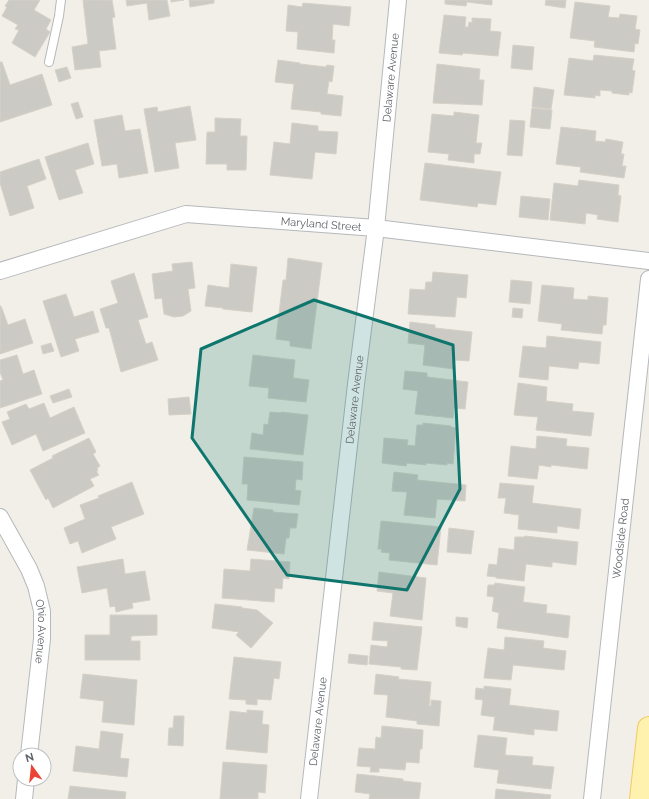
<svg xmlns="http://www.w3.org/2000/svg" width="649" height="799" viewBox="0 0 649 799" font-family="Raleway,sans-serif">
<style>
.building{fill:#cccac5;stroke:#d6d1c6}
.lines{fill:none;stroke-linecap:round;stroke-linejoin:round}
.service-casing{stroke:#b5b8bc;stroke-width:10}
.minor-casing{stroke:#b5b8bc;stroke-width:18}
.primary-casing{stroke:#f2c960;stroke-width:24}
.service{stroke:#fff;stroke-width:8}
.minor{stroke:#fff;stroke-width:16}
.primary{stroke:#fff2af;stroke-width:22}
.marked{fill:#0f766e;fill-opacity:0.2;stroke:#0f766e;stroke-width:3;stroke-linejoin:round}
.labels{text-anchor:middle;stroke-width:3;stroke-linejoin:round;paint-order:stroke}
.street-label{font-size:11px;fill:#5f6368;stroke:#fff}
</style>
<rect width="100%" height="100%" fill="#f1efe8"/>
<!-- building -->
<path class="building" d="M9,0H40L34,10L51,20L46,29L50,32L35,57L12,43L19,30L15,29L18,25L2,16L7,7L5,6Z
M83,0H112L115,17L112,18L116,49L99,51L101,67L75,70L72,47L88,44Z
M126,0H167L170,16L149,20L147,3L127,6Z
M171,0H184L171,2Z
M189,0H214V3L190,7Z
M445,0H492V5L467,2L466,6L445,4Z
M546,0H566L565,8L545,5Z
M575,2L610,6L608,17L619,18L620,14L637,16L635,29L640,30L638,44L635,43L634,52L594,47L595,41L570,38Z
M303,3L351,7L349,26L333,24L332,40H335L334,53L297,49L298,32L286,31L288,5L302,7Z
M444,15L466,17L465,27H468L469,22L472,23V18L491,19L490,31L501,32L498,56L463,53L462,55L439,53Z
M513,45L534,47L532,70L511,68Z
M594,55L634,59L632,70L635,71L632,93L629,92V95L612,93V91L600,90V96L595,95V98L564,95L569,58L593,61Z
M278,60L300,63V64L326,67L327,65L334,66L332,82L329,81L327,94L343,96L341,116L321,114V112L291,109L294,84L275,82Z
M0,62H2L10,85L42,74L52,105L0,122Z
M437,64L480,69L479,80H484L482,105L433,103Z
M67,67L71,78L59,82L55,70Z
M534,87L554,90L551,109L532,107Z
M78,102L83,117L76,119L71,104Z
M190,106L196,140L175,143L179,168L155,172L144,109L157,107L158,112Z
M532,108L552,110L550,129L530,127Z
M454,112L479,115L476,143H482L480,154H474V163L448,160L449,154L428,152L432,114L454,116Z
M122,115L125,131L140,129L148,173L119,178L117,164L102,166L94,120Z
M215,118L241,119L240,136H247L246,170H227V164H206L207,132H215Z
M510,120L525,121L522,156L507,155Z
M292,123L318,126V131L338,132L336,154L315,152L312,179L270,175L274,142L290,144Z
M561,127L596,131L595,141L605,142L606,139L623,142L621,154H624L622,166H626L624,178L580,172L581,167L556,164Z
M88,143L94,164L75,170L83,193L59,200L45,157Z
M39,159L46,179L27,186L34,208L10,216L0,183V172Z
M425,163L501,172L496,205L478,203L477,207L420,200Z
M579,180L619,185L618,195L621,196L618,222L597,219L598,215L586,213L585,224L550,220L554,183L578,186Z
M521,196L550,199L548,220L519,217Z
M288,258L322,263L311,349L290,346V341L276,339L283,280H286Z
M192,262L195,288L188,289L191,311L183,316L174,317L164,314L162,298L155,299L152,274L173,271L172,264Z
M231,264L257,267L252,312L223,309V308L205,306L208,285L229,288Z
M433,272L468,275L466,298L457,297L455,317L408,314L410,289L425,290L426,282H432Z
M134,273L148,317L138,320L146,344L152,342L158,360L121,372L109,328H106L100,309L118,303L111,281Z
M511,280L532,282L530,304L509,302Z
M542,285L574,288L573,299L588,300V296L608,298L606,325H603L602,334L561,330L562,324L538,321Z
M66,294L74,317L93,311L99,332L75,339L79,351L61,357L43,301Z
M0,306H1L8,325L25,319L33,343L0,354Z
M513,308L523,309L522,318L512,317Z
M410,322L435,325V328L472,332L469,361L455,360L454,369L423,365L425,345L408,343Z
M547,336L601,342L599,364L579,362L578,369L549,366L548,380L519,377L523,346L546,348Z
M51,343L54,351L43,354L41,346Z
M17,355L23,374L34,370L42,394L0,408V381L3,380L0,372V360Z
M253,355L295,360L293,378L309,380L306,402L268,398L269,388L249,386Z
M405,371L427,373V377L468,382L465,409L454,408L453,418L415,414L418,391L403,389Z
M518,383L547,387L546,401L573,404L572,411L594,413L591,436L536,430L538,417L514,415Z
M69,389L72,397L53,403L50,396Z
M189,397L191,414L169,415L168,399Z
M44,403L50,418L74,407L85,433L43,451L36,434L12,445L2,422L10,419L7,412L26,404L29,409Z
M270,412L281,413V412L308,415L303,455L250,449L252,433L263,435L264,424L268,425Z
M423,423L451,426V427L456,428L453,464L447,463V465L426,463V465L407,463L406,466L382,463L384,438L408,440L407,445L415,446L417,425H423Z
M537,436L567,439L566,446L589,448L587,469L551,465V467L539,465L537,479L508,476L511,446L536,449Z
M89,438L96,452L93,454L100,466L97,468L98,471H96L99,475L90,479L94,486L53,508L48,498L46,500L30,470L53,458L52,456Z
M244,457L303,462L302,480L296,479L295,490L301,491L299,505L247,500L248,484H242Z
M394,472L418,475L417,480L466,485L465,501L437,499L435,518L404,515L407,492L392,491Z
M132,482L144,514L111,527L116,539L82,553L78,541L70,544L64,528L85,519L80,505L99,498L98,496Z
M500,483L534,486L532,503L581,509L579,529L557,526V533L518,529L519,515L504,513L506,498H498Z
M254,508L273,510V512L298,514L296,528H290L289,538H286L284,554L247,550Z
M381,521L441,527L437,565L389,560L390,553L381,552L382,549H378Z
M449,528L474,531L471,554L447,552Z
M525,536L578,542L576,565L552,562V567L526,564L524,581L496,578V577L487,576L489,564L497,565L499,548L514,550L515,537H524Z
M123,559L125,574L145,571L150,600L132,603L133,608L116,612L115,606L110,607L107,588L82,593L77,567Z
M251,559L290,562L289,579L283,578L282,589L275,588L274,602L222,598L224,569L250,571Z
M379,572L426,578L422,620L390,616L393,593L377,591Z
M495,583L525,587L523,602L547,605L546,613L570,616L568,638L497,628L499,613L492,611L494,597L487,596L488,585H494Z
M215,604L242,607V608L257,610L273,623L251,648L236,635L239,632L212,628Z
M110,615H157V635L131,636V641H140V660H85V635H110Z
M456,617L468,618L467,628L456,626Z
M374,622L422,627L417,670L401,669V667L369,664L371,645L387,647L388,641L372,640Z
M505,637L544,641L543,648L566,651L564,670L513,665L511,680L484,678L488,648L504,650Z
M349,654L368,656L367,665L348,663Z
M234,657L281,662L279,679L274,678L271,700L257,699V705L246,704V700L229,699Z
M83,674L137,680L134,725L102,722L104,701L80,698Z
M376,674L399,677L398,679L431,682L429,706H431V700L441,701L439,726L417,724V721L386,717L388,695L374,694Z
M484,686L511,689L509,705L559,711L557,731L534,729V735L493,730L495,717L481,715L483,700L475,699L476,688L484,689Z
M247,710L263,711L262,724L269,725L267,753L226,749L230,711L247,713Z
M174,716H184L183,746L168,745L169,728H173Z
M382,726L423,730L422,749H420L419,763L406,762L405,770L379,768V772H370L371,767L357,766L359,748L375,749L376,737L381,738Z
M101,731L123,734L120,758L129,759L127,777L73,771L76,746L99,749Z
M478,735L507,738L505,755L533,757L532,765L554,767L551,789L497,783L499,770L474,767Z
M223,762L267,765L265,793L258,792V799H220Z
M357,774L403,779V781L421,783L419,799H369L370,794L355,792Z
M70,786L126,792L125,799H68Z
M496,789L551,795L550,799H495Z"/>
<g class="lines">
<!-- service casing -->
<g class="service-casing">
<path id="service" d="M49,62L59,16L61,0"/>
</g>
<!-- minor casing -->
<g class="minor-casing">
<g id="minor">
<path id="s1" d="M0,271L186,214L376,228L649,261"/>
<path id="s2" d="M0,517L29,569L36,586L42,611V639L29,755"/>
<path d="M24,799L26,779"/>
<path id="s3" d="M309,799L356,384L376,228L398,0"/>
<path id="s4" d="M592,799L649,279"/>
</g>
</g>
<!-- primary casing -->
<g class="primary-casing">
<path id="primary" d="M641,799L649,728"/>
</g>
<!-- service -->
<use href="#service" class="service"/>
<!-- minor -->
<use href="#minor" class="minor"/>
<!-- primary -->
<use href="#primary" class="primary"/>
</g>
<!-- marked area -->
<path class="marked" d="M314,300L453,345L460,489L407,590L287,575L192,438L201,349Z"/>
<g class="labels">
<!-- street labels -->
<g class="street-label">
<text dy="4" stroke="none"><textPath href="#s3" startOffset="726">Delaware Avenue</textPath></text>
<text dy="4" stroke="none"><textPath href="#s1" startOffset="330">Maryland Street</textPath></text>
<text dy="4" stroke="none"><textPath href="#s3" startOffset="402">Delaware Avenue</textPath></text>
<text dy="4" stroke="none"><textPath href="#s4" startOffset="262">Woodside Road</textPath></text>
<text dy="4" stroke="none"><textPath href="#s2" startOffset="124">Ohio Avenue</textPath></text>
<text dy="4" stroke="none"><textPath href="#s3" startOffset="78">Delaware Avenue</textPath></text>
</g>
</g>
<!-- north arrow -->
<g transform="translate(32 767) rotate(345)"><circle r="19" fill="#ffffff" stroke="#bfc1c3"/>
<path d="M0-3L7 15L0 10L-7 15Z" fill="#ea4335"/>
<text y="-6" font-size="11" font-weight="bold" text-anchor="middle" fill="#5f6368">N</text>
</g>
</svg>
